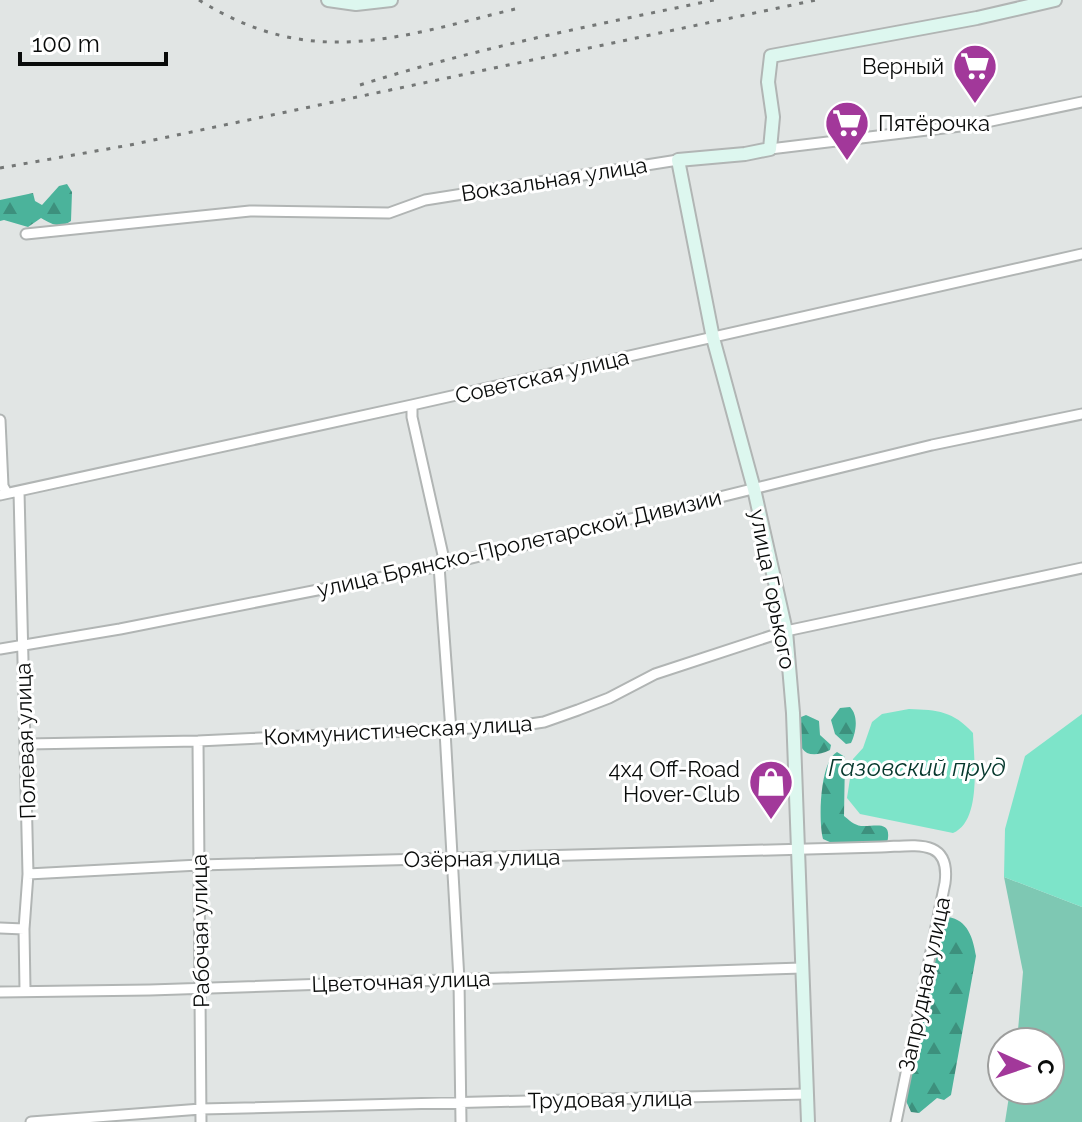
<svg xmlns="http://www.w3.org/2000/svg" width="1082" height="1122" viewBox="0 0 1082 1122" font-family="Raleway,sans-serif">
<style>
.grass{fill:#7ec8b3}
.forest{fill:url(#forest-firs)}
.water{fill:#7de4c9}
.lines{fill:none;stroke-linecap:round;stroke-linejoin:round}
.street-casing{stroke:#b1b5b4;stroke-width:13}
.secondary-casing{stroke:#b1b5b4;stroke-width:16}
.street{stroke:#fff;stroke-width:9}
.secondary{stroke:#ddf7ef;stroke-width:12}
.rail{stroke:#747776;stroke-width:3;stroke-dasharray:4 8;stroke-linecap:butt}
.labels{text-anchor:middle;stroke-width:6;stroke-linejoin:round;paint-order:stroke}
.poi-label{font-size:22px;fill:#0a0c0b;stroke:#fff;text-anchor:end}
.street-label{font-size:22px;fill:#0a0c0b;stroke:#fff}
.water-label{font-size:24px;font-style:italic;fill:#05372c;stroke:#fff}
</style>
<defs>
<pattern id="forest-firs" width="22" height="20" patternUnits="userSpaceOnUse" patternTransform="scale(2)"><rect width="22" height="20" fill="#4bb39b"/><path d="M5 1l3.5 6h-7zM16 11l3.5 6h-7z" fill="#3d907d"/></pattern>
</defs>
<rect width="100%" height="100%" fill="#e1e5e4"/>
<!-- grass -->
<path class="grass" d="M1004,877L1082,907V1122H1005L1010,1090H1050V1042H1017L1023,972Z"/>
<!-- forest -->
<path class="forest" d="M67,184L72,192L71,221C59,229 52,224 41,218L28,227L4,220L0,221V200L33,193L35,201L42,205L59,186Z
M850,707C859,716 856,733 851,743L846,744L835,734L831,720L840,708Z
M806,715L819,721L820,735L831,745L830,750C801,764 794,742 801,717Z
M837,752L845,757L844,816C849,820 854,825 861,826C875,827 893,819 887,843H832L823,839C818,820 820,761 837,752Z
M948,917C968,920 973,938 976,956L951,1095L944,1100L937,1098L919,1113L911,1112L906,1101L941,920Z"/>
<!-- water -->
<path class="water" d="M909,709C938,710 953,711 973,733C974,760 982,821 953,833L860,814L847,798L853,759L863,748L872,722L882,714Z
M1082,714V907L1004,877L1005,829L1025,756Z"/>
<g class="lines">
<!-- street casing -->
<g class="street-casing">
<path id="street" d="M770,149L977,124L1082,102
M26,234L250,211L389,213L425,200L678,160
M412,405V417L443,555L439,566L451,731
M0,420L3,486L7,493
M19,491L28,874L24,929L25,990
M0,495L412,405L1082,254
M0,649L120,629L439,566L932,445L1082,414
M445,731L459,980L461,1122
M198,741L201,1122
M26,744L198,741L517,726L544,722L578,710L609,698L655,674L786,631L1082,568
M28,874L199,865L881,847C914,846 951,837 945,883L896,1122
M0,928L24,929
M0,992L150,990L802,968
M31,1122L201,1109L807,1094"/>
</g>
<!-- secondary casing -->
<g class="secondary-casing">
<path id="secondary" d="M328,0L356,4L391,0
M808,1122L793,713L786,631L754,489L713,338L678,160L745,154L770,149L773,117L768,82L771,56L977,18L1055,0"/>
</g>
<!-- street -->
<use href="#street" class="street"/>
<!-- secondary -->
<use href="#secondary" class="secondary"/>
<!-- rail -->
<path class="rail" d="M199,0C311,70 396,38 515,9
M360,85C476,48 595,25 714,0
M0,168L130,145L816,0"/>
</g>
<!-- icons -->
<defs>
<g id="supermarket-pin" transform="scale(2.3)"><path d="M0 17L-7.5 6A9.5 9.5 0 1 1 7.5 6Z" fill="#a2389a" stroke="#fff"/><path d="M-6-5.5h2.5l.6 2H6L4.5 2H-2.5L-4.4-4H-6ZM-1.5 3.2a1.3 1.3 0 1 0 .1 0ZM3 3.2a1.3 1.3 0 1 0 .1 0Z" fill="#fff"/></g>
<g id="shop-pin" transform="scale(2.3)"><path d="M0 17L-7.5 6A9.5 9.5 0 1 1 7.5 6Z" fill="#a2389a" stroke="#fff"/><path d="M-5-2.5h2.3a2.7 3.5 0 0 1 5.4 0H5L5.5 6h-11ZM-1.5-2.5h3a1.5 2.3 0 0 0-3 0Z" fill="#fff"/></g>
</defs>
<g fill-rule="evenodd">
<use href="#supermarket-pin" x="975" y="66"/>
<use href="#supermarket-pin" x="847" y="123"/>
<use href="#shop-pin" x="771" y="782"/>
</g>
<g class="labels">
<!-- poi labels -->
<g class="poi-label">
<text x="944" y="74">Верный</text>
<text x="878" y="131" text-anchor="start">Пятёрочка</text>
<text x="740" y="777">4x4 Off-Road<tspan x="740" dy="25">Hover-Club</tspan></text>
</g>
<!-- street labels -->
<g class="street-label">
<text transform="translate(554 179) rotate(-9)" y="8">Вокзальная улица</text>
<text transform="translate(542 376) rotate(-13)" y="8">Советская улица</text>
<text transform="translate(519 543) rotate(-13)" y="8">улица Брянско-Пролетарской Дивизии</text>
<text transform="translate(773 589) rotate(79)" y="8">улица Горького</text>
<text transform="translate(398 730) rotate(-3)" y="8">Коммунистическая улица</text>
<text transform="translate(25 741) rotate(-92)" y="8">Полевая улица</text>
<text transform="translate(482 858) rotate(-1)" y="8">Озёрная улица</text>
<text transform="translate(200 931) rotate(-91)" y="8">Рабочая улица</text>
<text transform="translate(401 981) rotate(-2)" y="8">Цветочная улица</text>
<text transform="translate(924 984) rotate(-78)" y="8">Запрудная улица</text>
<text transform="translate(610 1099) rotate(-1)" y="8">Трудовая улица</text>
</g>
<!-- water labels -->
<g class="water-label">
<text x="917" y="776">Газовский пруд</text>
</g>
</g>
<!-- north arrow -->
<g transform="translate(1026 1066) rotate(93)"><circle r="38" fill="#ffffff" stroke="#9d9e9d" stroke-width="2"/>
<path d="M0-6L14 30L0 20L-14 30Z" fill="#a2389a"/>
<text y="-12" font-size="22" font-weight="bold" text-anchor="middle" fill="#0a0c0b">С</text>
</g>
<!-- scale -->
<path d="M20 52v12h146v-12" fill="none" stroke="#0a0c0b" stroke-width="4"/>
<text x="32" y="52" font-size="24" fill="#0a0c0b" stroke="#ffffff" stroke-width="6" paint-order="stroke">100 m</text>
</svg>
